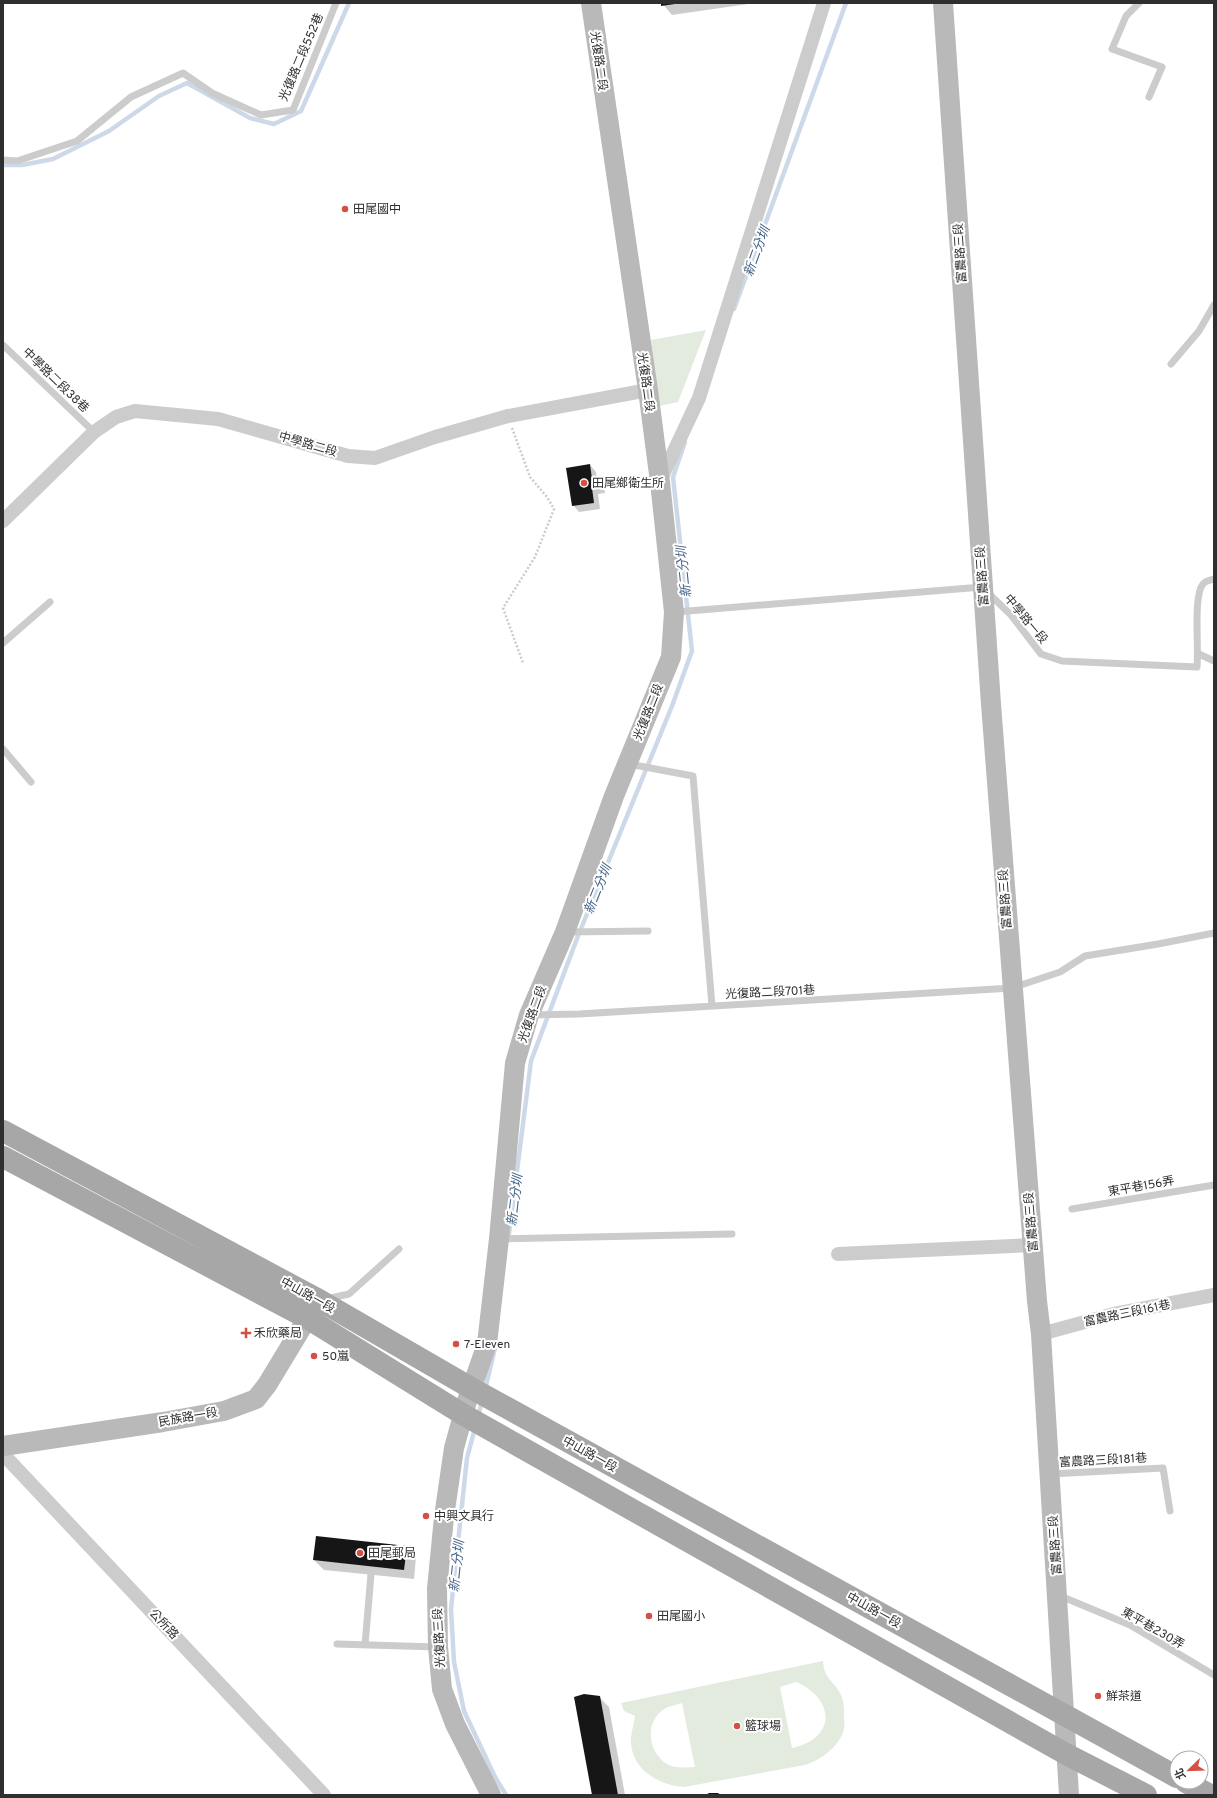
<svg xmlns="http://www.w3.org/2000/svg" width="1217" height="1798" viewBox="0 0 1217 1798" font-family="Overpass,'Noto Sans TC',sans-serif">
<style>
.green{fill:#e3ebde;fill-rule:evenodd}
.shadow{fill:#0003}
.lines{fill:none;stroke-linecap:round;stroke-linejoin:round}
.stream{stroke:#cdd9e8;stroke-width:4.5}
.building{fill:#161616}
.path{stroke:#ccc;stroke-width:2.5;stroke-dasharray:2 2;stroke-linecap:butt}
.lane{stroke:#ccc;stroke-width:7}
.street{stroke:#ccc;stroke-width:14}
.secondary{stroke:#b9b9b9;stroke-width:20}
.primary{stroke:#a7a7a7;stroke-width:22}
.poi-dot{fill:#d35144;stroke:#fff;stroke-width:1.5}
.labels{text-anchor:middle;stroke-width:4;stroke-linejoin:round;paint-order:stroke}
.street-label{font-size:12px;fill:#2f2f2f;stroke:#fff}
.poi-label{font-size:12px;fill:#2f2f2f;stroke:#fff;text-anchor:start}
.water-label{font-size:13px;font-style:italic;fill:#456489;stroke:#fff}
</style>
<rect width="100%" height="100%" fill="#fff"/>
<!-- green -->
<path class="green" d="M706,330L678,402L655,407L651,340Z
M823,1661C824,1680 834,1680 841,1695C844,1702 844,1709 844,1716C844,1720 845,1725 844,1729C840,1746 821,1760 805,1765L684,1787C657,1785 629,1768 631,1737C632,1730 634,1723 635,1716L624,1711L621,1703ZM796,1682C836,1699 836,1739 792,1748L780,1687ZM682,1703L695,1767C686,1767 675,1769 667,1764C648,1752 644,1723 664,1709C669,1706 677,1705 682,1703Z"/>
<!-- shadow -->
<path class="shadow" d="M662,3H755L672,15Z
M590,465L596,472L597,479L604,485L605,493L598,494L600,509L579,512L573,505Z
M407,1547L416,1557L414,1579L324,1570L314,1560Z
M599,1697L609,1707L625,1795H593Z"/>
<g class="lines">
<!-- stream -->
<path class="stream" d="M3,165H22L53,159L109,131L159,96L187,83L250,118L274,124L301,111L349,3
M734,309L846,3
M509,1234L531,1061L578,936L672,706L692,651L673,477L685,442
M485,1390L495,1348
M478,1417L482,1401
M475,1428L467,1458L451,1609L454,1662L464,1711L495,1777L506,1795"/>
</g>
<!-- building -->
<path class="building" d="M661,3H674L675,4L661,6Z
M590,464L592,479L598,478L599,487L592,488L594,503L572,506L566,468Z
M316,1536L407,1546L404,1570L313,1560Z
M584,1694L600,1696L618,1795H592L574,1697Z
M709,1793H718L721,1795H706Z"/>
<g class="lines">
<!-- path -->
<path class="path" d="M512,428L530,477L547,497L554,509L535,557L503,608L523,663"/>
<!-- lane -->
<path class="lane" d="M1139,3L1126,16L1112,49L1162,67L1149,97
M3,160L17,161L77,141L131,97L183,73L212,93L261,115L293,110L336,3
M3,345L94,432
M1171,364L1199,331L1214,305
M676,612L982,587L1011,615L1041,654L1062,661L1197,667C1199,650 1193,595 1203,584C1205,581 1211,580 1214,579
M3,643L50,602
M1199,654L1214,661
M3,749L31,782
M629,764L693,776L712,1006
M566,932L648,931
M531,1015L579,1014L1012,988L1060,972L1085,956L1158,944L1214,933
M1072,1209L1214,1185
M500,1239L732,1234
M326,1299L349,1294L399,1249
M1050,1474L1163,1468L1170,1511
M1058,1595L1130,1625L1214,1675
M337,1644L437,1647
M365,1645L371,1574"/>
<!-- street -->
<path class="street" d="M660,481L699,398L824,3
M3,521L94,432L116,417L135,411L218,419L348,456L375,458L435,437L508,416L648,390
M838,1254L1032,1245
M1041,1334L1114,1314L1214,1295
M3,1454L324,1795"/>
<!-- secondary -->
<path class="secondary" d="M943,3L991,704L1037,1301L1041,1334L1069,1795
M3,1446L163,1422L224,1411L256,1399L267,1385L316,1304
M491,1795L455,1724L442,1689L438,1647L437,1589L444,1517L454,1448L467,1401L487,1344L499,1239L515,1063L529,1015L565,932L614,796L671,657L674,612L660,482L648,390L591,3"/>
<!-- primary -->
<path class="primary" d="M3,1131L319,1300L471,1388L1177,1777
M3,1157L307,1318L464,1415L1066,1754L1146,1795
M1186,1782L1210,1795"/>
</g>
<!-- markers -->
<g class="poi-dot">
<circle cx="345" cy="209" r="4"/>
<circle cx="584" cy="483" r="4"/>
<path d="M244 1327h4v4h4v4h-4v4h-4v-4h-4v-4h4z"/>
<circle cx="456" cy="1344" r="4"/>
<circle cx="314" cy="1356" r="4"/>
<circle cx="426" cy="1516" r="4"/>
<circle cx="360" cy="1553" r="4"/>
<circle cx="649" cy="1616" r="4"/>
<circle cx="1098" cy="1696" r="4"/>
<circle cx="737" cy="1726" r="4"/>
</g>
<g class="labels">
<!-- street labels -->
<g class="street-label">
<text transform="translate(301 57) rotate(-67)" y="4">光復路二段552巷</text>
<text transform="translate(599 61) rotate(82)" y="4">光復路二段</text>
<text transform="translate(960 253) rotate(-94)" y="4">富農路三段</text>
<text transform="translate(56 380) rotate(44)" y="4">中學路二段38巷</text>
<text transform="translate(646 382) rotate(82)" y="4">光復路二段</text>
<text transform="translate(308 444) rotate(16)" y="4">中學路二段</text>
<text transform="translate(982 576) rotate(-94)" y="4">富農路三段</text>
<text transform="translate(1026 619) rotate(50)" y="4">中學路一段</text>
<text transform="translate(648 712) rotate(-68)" y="4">光復路二段</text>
<text transform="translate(1005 899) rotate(-94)" y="4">富農路三段</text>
<text transform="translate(770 992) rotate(-3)" y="4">光復路二段701巷</text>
<text transform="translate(532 1014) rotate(-70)" y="4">光復路二段</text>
<text transform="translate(1141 1186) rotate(-10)" y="4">東平巷156弄</text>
<text transform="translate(1031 1222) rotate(-95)" y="4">富農路三段</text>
<text transform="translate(308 1295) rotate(29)" y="4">中山路一段</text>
<text transform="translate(1127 1313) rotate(-12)" y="4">富農路三段161巷</text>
<text transform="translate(188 1417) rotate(-10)" y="4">民族路一段</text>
<text transform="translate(590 1454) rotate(29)" y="4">中山路一段</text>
<text transform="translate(1103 1460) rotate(-3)" y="4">富農路三段181巷</text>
<text transform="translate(1055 1545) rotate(-94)" y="4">富農路三段</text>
<text transform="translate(874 1610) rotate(29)" y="4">中山路一段</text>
<text transform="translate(164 1624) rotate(47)" y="4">公所路</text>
<text transform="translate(1153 1628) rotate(30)" y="4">東平巷230弄</text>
<text transform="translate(439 1638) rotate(-93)" y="4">光復路三段</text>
</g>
<!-- poi labels -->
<g class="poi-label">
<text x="353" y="213">田尾國中</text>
<text x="592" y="487">田尾鄉衛生所</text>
<text x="254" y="1337">禾欣藥局</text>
<text x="464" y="1348">7-Eleven</text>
<text x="322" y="1360">50嵐</text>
<text x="434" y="1520">中興文具行</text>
<text x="368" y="1557">田尾郵局</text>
<text x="657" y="1620">田尾國小</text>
<text x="1106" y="1700">鮮茶道</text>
<text x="745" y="1730">籃球場</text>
</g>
<!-- water labels -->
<g class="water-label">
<text transform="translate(756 251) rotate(-70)" y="5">新二分圳</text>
<text transform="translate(683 572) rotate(-96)" y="5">新二分圳</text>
<text transform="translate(597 889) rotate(-68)" y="5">新二分圳</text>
<text transform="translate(514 1200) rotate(-83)" y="5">新二分圳</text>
<text transform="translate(456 1566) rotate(-84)" y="5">新二分圳</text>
</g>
</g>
<!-- border -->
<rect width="1217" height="1798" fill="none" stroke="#2f2f2f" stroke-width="8"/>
<!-- north arrow -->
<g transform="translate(1189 1770) rotate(247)"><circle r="19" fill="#ffffff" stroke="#acacac"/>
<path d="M0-3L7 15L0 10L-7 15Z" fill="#d35144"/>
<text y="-6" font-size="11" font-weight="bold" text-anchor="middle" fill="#2f2f2f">北</text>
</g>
</svg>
